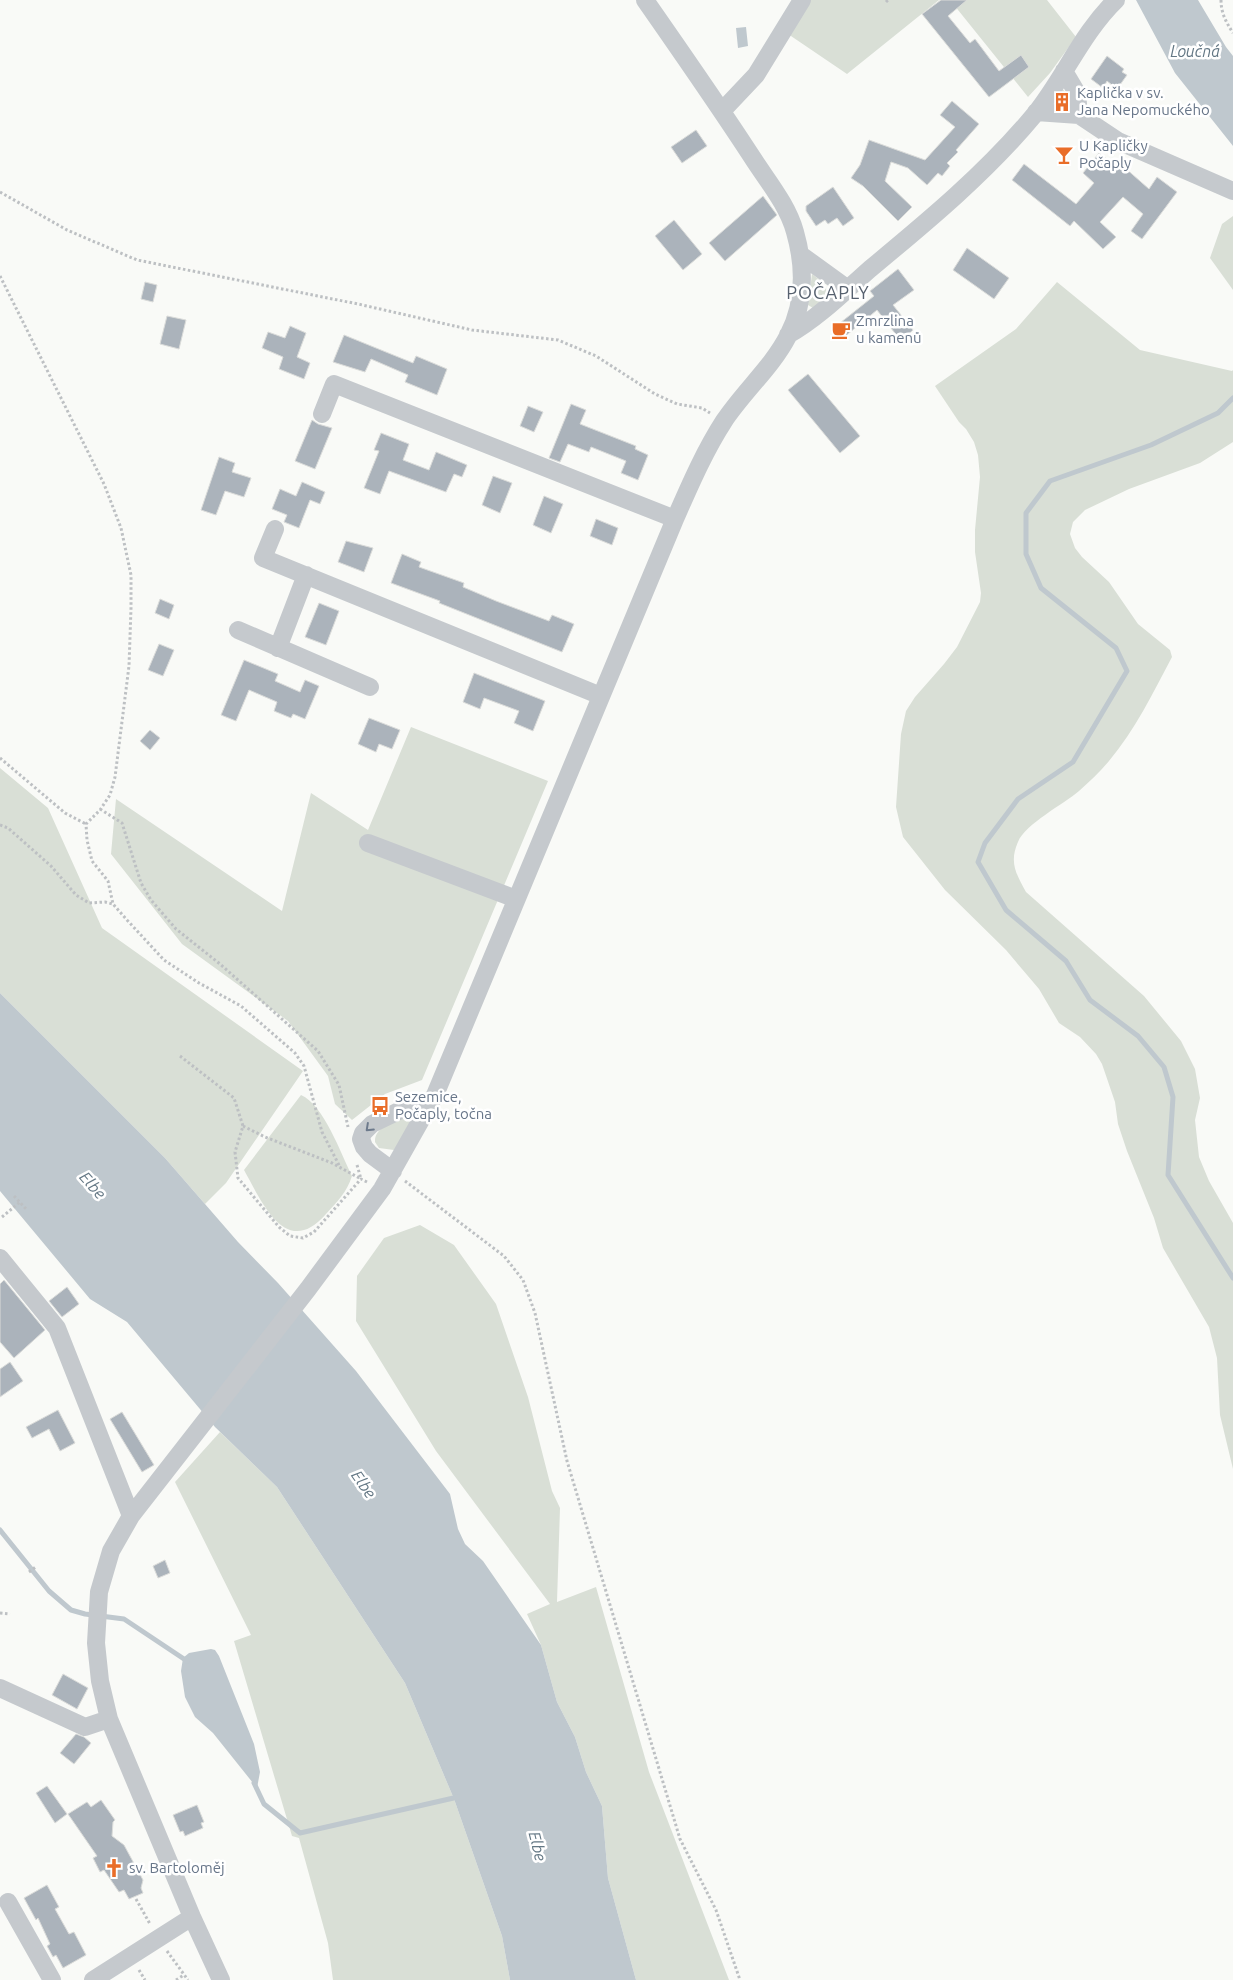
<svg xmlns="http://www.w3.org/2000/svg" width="1233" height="1980" viewBox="0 0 1233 1980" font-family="Ubuntu,sans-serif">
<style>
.green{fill:#d9dfd6}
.water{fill:#bfc8ce}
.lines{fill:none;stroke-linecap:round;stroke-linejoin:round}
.stream{stroke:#bfc8ce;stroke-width:5}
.building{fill:#abb3bb;stroke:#dbdcda}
.path{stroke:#bdc0c3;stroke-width:3;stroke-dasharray:2.5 2.5;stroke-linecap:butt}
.minor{stroke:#c5c9cd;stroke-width:18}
.oneway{stroke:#6d7a8c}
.labels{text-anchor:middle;stroke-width:5;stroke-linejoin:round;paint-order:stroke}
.poi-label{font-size:15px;fill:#687689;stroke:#fff;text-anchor:start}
.water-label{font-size:16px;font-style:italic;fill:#637784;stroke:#fff}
.quarter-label{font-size:18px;letter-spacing:1px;fill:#56606e;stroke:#fff}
</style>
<rect width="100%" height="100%" fill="#f9faf7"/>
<!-- green -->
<path class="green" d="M810,0H939L847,74L788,34Z
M950,0H1047L1076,37L1050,73L1028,97Z
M1061,88L1073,98L1063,109L1048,104Z
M1233,216V290L1210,258L1222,224Z
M812,274C819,279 828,287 828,297L813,308L808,305Z
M1057,282L1140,350L1232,371L1233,370V442L1200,463L1129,489L1085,510L1073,522L1070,534L1075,548L1082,557L1109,582L1138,624L1170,650L1172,657C1153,693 1135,730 1109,761C1100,772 1089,782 1079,791C1064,804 1025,824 1018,842C1009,862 1016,874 1026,892L1144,996L1181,1041L1195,1069L1200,1098L1195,1120L1199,1157L1209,1181L1233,1223V1469L1220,1415L1217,1358L1209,1327L1163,1248L1154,1218L1127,1151L1118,1124L1115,1102L1102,1064L1096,1054L1080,1037L1059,1023L1039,989L1022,969L1006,950L945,890L903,837L896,807L901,734L906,711L915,697L944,664L957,647L980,602L981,593L975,552V530L980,477L978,455L974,442L966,429L959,422L935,386L1016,329Z
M411,727L548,781L422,1080L385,1094L352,1120L335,1104L328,1076L288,1021L182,944L111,854L116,799L282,911L311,793L368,830Z
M0,768L48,808L102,928L303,1071L226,1183L205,1204L165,1158L0,993Z
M301,1095C324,1105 341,1154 352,1176C347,1192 337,1202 326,1214C286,1260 262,1202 244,1170Z
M407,1115L416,1118L394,1150L379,1148L375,1142C374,1127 395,1121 407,1115Z
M420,1225L454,1245L496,1304L528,1397L552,1491L560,1508L557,1602L596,1587L649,1772L729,1980H636L608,1878L602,1806L586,1772L575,1737L557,1702L541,1645L527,1614L550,1604L436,1451L356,1321L357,1276L384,1238Z
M220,1432L277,1487L405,1683L454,1799L502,1936L510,1980H333L328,1943L299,1838L292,1836L234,1641L251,1635L175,1482Z"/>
<!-- water -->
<path class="water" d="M1136,0H1198L1226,47L1233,56V146L1175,73Z
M746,27L748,46L738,48L736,28Z
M0,993L165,1158L238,1242L278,1283L356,1371L450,1494L458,1529L465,1544L483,1561L541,1645L557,1702L575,1737L586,1772L602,1806L608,1878L636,1980H510L502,1936L454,1799L405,1683L277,1487L215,1427L127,1322L90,1299L0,1191Z
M211,1649L215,1650L219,1656L254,1744L260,1772L257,1788L213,1733L195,1717L185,1697L181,1671L183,1658L189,1653Z"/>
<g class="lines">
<!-- stream -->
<path class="stream" d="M1233,398L1218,413L1151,445L1050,481L1026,513V554L1041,588L1116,648L1127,671L1073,762L1018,799L985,843L978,862L1006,910L1066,961L1090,1000L1138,1036L1164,1067L1173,1097L1168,1175L1233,1278
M0,1530L49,1591L71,1610L85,1614L124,1619L187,1661
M254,1783L264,1804L300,1833L458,1797"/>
</g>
<!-- building -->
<path class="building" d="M941,0H967L948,16L970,43L975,39L999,71L1021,55L1029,67L989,97L922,14Z
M1107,56L1124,69L1122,72L1127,75L1117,89L1107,81L1103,88L1091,79Z
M952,101L979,124L956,150L958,152L947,163L950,166L942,176L938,173L927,185L908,168L891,162L885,181L912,207L898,221L863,186L851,178L860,165L869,140L925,160L955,127L940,115Z
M696,130L707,146L682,163L671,147Z
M1099,153L1121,170L1124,167L1149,189L1157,177L1177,192L1142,239L1131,231L1143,214L1123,197L1100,222L1116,237L1103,249L1074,221L1070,226L1012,180L1024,164L1076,204L1094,183L1083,173Z
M833,187L854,218L843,226L837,218L828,224L825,220L816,226L806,211V206Z
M763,196L777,215L725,261L709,243Z
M674,220L702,254L683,270L655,236Z
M967,248L1009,278L994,299L953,270Z
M898,269L914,290L893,305L913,330L901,341L877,310L843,338L835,327L874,296L870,291Z
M145,282L157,285L153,302L141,299Z
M167,316L186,320L179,349L160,344Z
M290,326L306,333L297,357L310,363L304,379L279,369L283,357L262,348L268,332L285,338Z
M344,335L413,363L416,356L447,369L437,395L405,382L408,375L371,359L365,372L333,362Z
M808,374L860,436L840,453L788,390Z
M571,404L586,410L580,424L636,446L635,449L648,455L638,480L621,473L626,461L591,447L589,452L568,444L560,462L549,458Z
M528,406L543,412L534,432L520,426Z
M312,420L318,424L332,428L315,469L295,461Z
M381,433L409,444L403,460L429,470L436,452L467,465L462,477L454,474L446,492L389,471L380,494L364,488L379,451L374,450Z
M219,457L235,463L232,472L251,478L244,497L225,491L216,515L201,510Z
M493,476L512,483L500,513L482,505Z
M302,482L325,492L320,504L310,500L299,528L284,522L287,515L272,509L280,489L296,496Z
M544,496L563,504L551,533L533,525Z
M596,519L618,528L612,545L590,536Z
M346,541L373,548L364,572L338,562Z
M402,554L421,562L419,567L464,583L463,587L496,601L549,621L552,615L574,624L562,652L439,603L440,601L391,583Z
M160,599L174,605L169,619L155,613Z
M319,603L339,611L326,645L305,637Z
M159,644L174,650L163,676L148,670Z
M244,660L278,674L275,681L300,692L305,680L319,686L305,719L293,714L291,718L274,711L277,702L249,690L236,721L221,715Z
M474,673L545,701L533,731L514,723L519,711L484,698L480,709L463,702Z
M369,718L400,730L392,749L379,744L376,752L358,744Z
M150,730L160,738L150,750L140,741Z
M4,1280L45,1330L14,1358L0,1342V1284Z
M67,1287L79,1304L62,1317L49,1301Z
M10,1362L23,1381L0,1397V1369Z
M58,1410L75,1443L60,1451L49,1429L32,1438L26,1427Z
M122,1412L154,1465L142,1472L110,1419Z
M165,1560L170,1573L158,1578L153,1566Z
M63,1674L88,1688L77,1709L52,1695Z
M76,1734L84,1737L91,1743L74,1764L60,1753Z
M47,1786L67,1814L55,1823L36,1793Z
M101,1800L115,1820L113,1822L112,1836L124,1845L143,1880L141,1888L143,1893L129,1899L124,1890L119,1892L104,1870L100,1872L93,1858L97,1856L68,1814L87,1802L91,1807Z
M197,1805L204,1822L201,1823L203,1828L185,1836L183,1831L180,1832L173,1815Z
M47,1885L59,1907L55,1909L69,1934L74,1932L86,1955L63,1968L56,1955L53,1957L47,1946L50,1944L38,1918L36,1920L24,1898Z"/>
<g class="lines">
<!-- path -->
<path class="path" d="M1221,0C1221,13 1226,22 1233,33
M886,2L888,0
M0,192L67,230L137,260L358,304L472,330L558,340L596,356L655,394L677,404L702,408L710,413
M0,276L104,484L121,528L131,575V608L129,666L115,777L110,795L100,810L86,824L87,840L92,861L108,881L113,904L127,920L164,960L199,983L241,1006L295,1053L304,1066L322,1132L340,1167
M0,758L65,813L86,824
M100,809L122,823L141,883L151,900L176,929L220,964L318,1051L339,1085L348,1127
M0,825L8,828L51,866L76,895L89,903L105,902L113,904
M180,1056L234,1098L243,1126L235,1152L238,1178L279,1227L290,1236L303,1238L314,1232L361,1179L367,1182
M243,1126L265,1137L332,1163L361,1179
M357,1165L361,1179
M405,1181L504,1256L523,1280L535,1313L567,1461L680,1839L716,1910L740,1980
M14,1196L27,1210
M2,1217L20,1202
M29,1572L37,1566
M0,1613L10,1614
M136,1899L150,1924
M167,1951L188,1980
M139,1970L145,1980
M176,1980L184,1975"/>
<!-- minor -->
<path class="minor" d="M1064,71L1077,93L1079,115
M722,111L756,75L802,0
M1036,112L1079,115L1118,141L1233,191
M801,255L848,289
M788,335C818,318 844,292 870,269C928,221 987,172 1035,114C1064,78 1082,33 1116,0
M322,414L334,384L675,519
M275,529L263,558L601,696
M238,630L370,687
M278,648L306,575
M368,843L516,899
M393,1171L370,1154L364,1147L361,1139L363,1133L372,1124L405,1108L429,1105
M0,1258L57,1328L131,1516
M0,1688L85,1727L109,1719
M8,1902L52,1980
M93,1980L192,1917
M221,1980L192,1917L109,1719L100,1681L96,1643L99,1592L111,1551L131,1516L308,1289L382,1189L435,1095L675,519C690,485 704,452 724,421C744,391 772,367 788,336C805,303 805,267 795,232C788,206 769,183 754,160C719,106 682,53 645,0"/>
</g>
<!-- one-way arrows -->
<defs><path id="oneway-chevron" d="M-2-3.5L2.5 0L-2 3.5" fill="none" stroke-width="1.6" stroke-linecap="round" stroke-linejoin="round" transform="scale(1.25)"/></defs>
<use class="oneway" href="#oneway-chevron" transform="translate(369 1128) rotate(137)"/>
<!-- icons -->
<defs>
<g id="building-bare" transform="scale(1.5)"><path d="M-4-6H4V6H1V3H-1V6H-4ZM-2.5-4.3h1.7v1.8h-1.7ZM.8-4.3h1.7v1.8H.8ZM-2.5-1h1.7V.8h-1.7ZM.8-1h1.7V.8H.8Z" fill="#e96d28" stroke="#fff" stroke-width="2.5" paint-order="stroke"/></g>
<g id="bar-bare" transform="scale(1.5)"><path d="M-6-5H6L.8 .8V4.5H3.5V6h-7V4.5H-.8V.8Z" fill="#e96d28" stroke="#fff" stroke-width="2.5" paint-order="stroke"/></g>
<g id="cafe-bare" transform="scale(1.5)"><path d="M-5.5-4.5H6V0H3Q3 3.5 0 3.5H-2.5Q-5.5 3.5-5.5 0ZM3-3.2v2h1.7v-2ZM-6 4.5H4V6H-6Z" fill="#e96d28" stroke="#fff" stroke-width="2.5" paint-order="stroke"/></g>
<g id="bus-bare" transform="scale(1.5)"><path d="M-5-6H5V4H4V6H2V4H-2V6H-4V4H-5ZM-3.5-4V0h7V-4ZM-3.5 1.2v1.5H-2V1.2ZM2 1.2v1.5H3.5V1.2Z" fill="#e96d28" stroke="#fff" stroke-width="2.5" paint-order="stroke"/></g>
<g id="church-bare" transform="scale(1.5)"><path d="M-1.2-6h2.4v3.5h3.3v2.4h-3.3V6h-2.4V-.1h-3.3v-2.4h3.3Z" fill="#e96d28" stroke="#fff" stroke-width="2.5" paint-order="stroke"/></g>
</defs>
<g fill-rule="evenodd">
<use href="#building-bare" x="1062" y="102"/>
<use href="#bar-bare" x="1064" y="155"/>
<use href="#cafe-bare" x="841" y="330"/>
<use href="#bus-bare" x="380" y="1106"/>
<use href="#church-bare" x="114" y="1868"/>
</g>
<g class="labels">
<!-- poi labels -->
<g class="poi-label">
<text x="1077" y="98">Kaplička v sv.<tspan x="1077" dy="17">Jana Nepomuckého</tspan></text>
<text x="1079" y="151">U Kapličky<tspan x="1079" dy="17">Počaply</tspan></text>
<text x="856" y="326">Zmrzlina<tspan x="856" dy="17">u kamenů</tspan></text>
<text x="395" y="1102">Sezemice,<tspan x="395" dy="17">Počaply, točna</tspan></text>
<text x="129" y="1873">sv. Bartoloměj</text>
</g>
<!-- water labels -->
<g class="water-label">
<text x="1195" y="57">Loučná</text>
<text transform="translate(93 1185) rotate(48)" y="6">Elbe</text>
<text transform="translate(364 1484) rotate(55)" y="6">Elbe</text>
<text transform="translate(538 1846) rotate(76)" y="6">Elbe</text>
</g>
<!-- quarter labels -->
<g class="quarter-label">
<text x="828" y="299">POČAPLY</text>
</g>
</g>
</svg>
